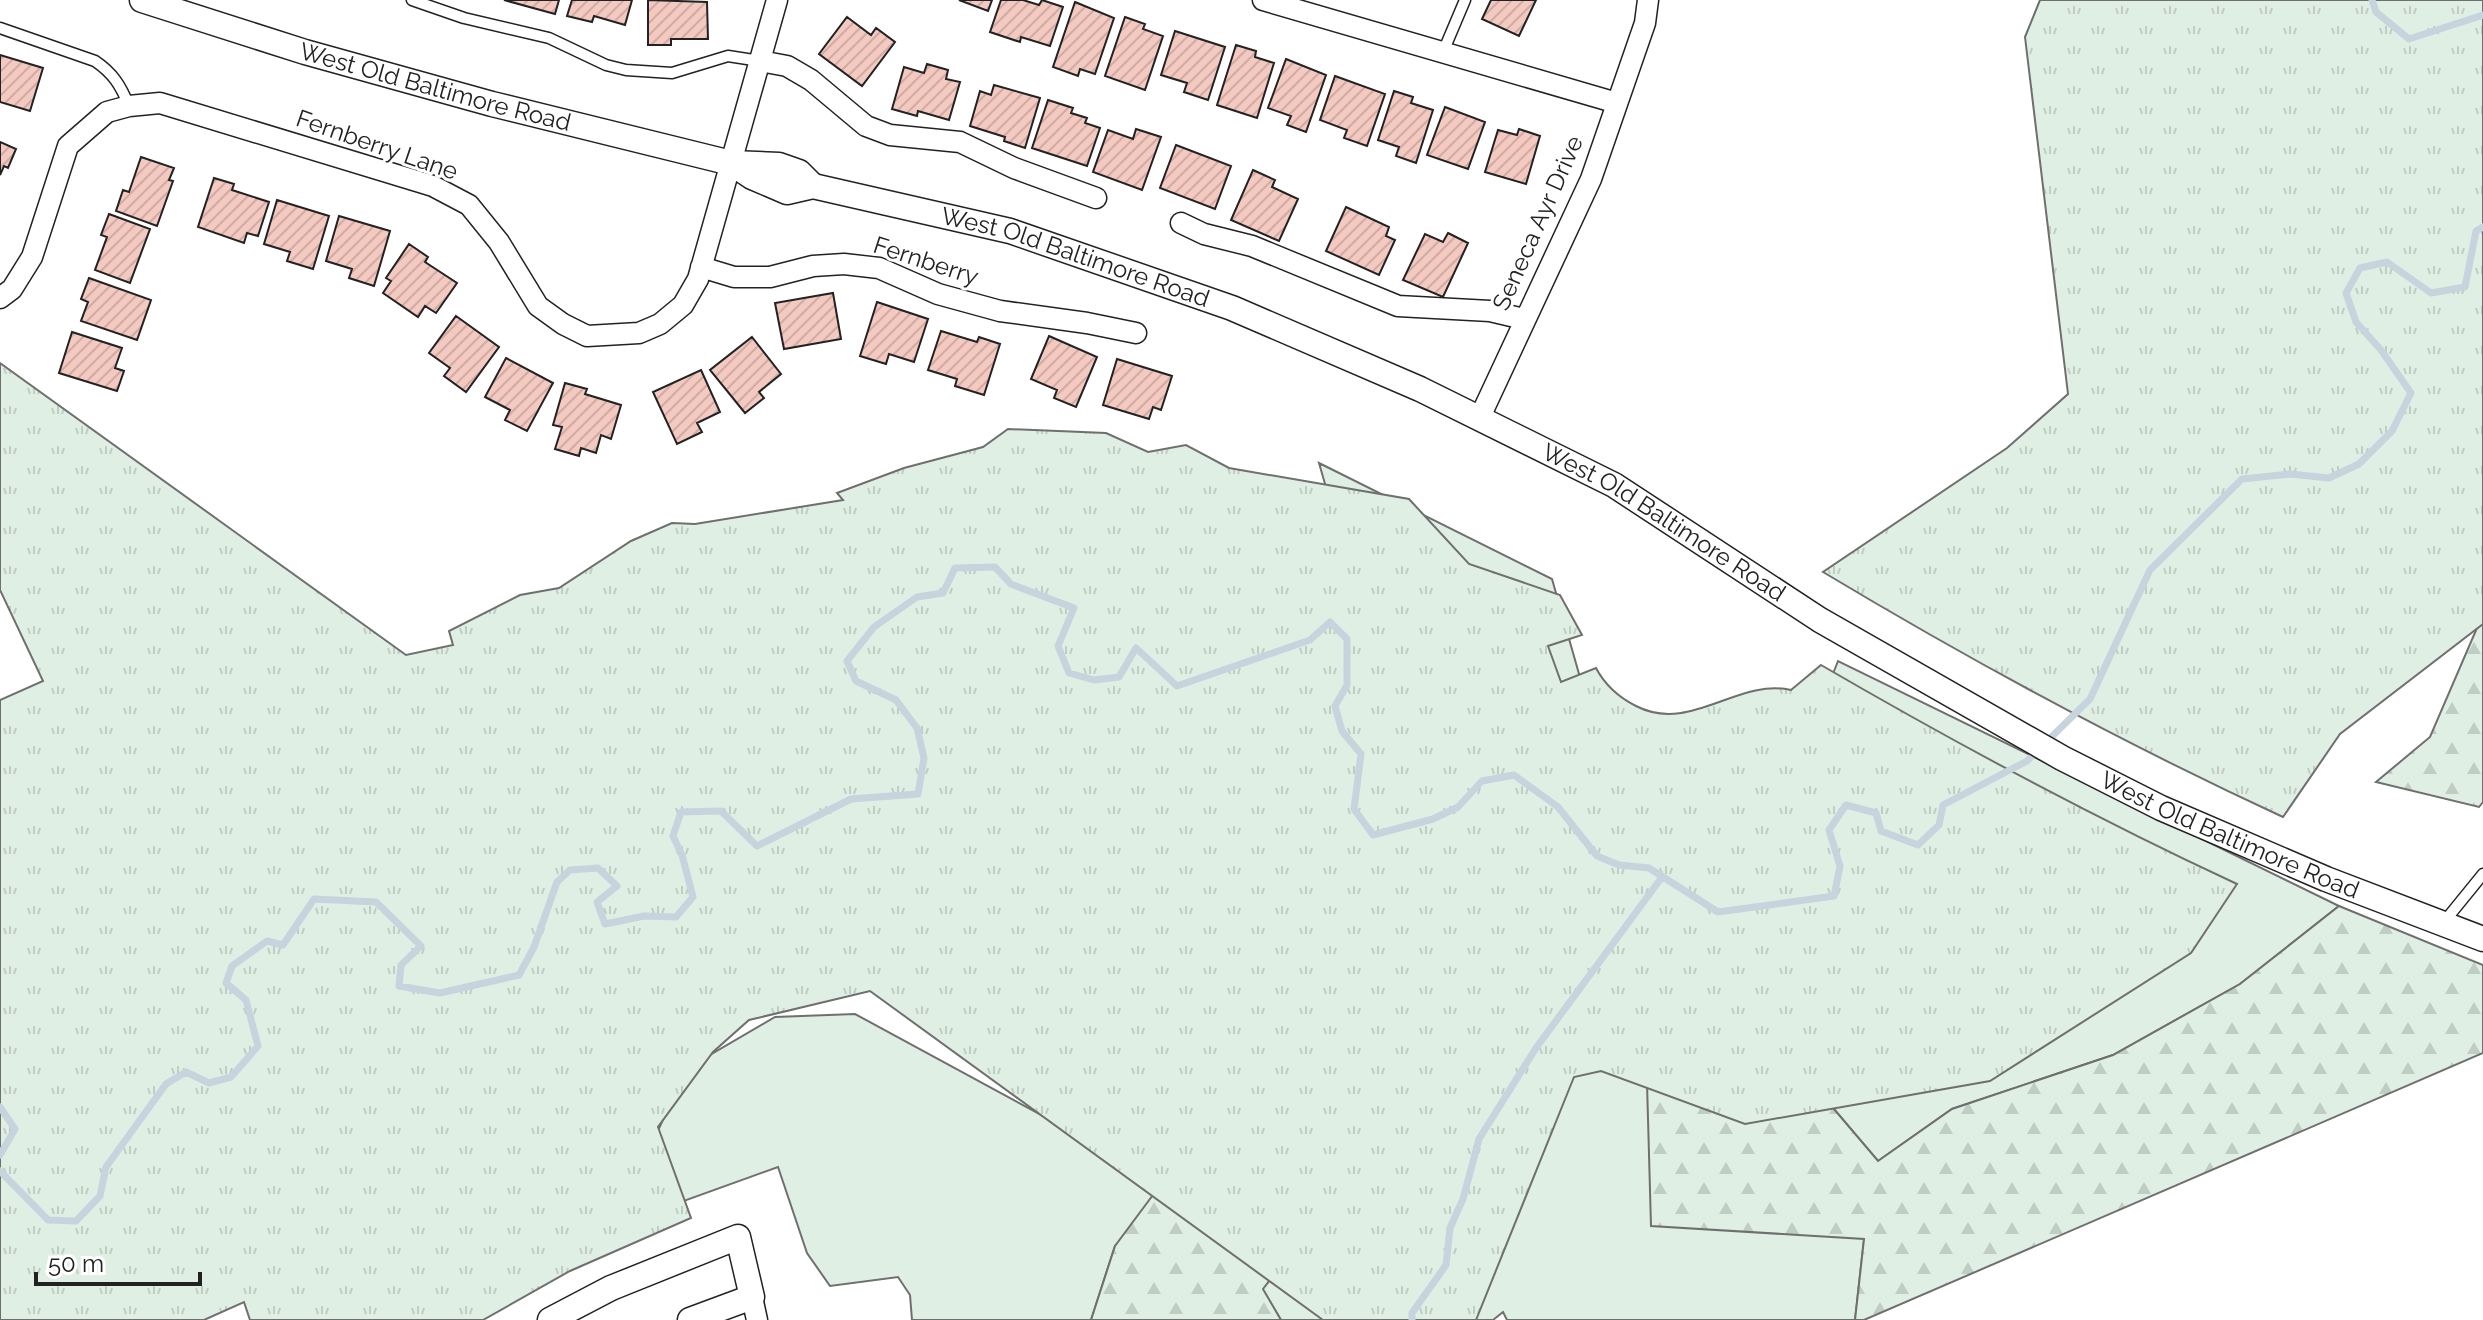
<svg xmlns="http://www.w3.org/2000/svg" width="2483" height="1320" viewBox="0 0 2483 1320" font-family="Raleway,sans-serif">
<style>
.green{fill:#e0efe3;stroke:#6f6f6f;stroke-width:2}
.forest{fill:url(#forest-firs);stroke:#6f6f6f;stroke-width:2}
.park{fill:url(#park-tufts);stroke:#6f6f6f;stroke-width:2}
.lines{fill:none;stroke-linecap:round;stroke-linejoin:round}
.stream{stroke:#c7d3dd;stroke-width:7}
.building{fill:url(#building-hatch);stroke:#222;stroke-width:2}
.service-casing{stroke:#222;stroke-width:13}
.minor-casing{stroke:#222;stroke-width:23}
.tertiary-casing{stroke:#222;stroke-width:27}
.service{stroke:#fff;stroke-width:10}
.minor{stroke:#fff;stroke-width:20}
.tertiary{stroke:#fff;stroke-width:24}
.labels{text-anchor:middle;stroke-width:6;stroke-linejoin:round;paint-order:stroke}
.street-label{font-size:24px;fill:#222;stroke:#fff}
</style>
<defs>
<pattern id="forest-firs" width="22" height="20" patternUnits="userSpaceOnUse" patternTransform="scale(2)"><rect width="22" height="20" fill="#e0efe3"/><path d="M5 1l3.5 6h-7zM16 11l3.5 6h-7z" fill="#c0cdc2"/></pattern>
<pattern id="park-tufts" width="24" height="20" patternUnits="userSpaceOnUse" patternTransform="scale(2)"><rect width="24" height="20" fill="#e0efe3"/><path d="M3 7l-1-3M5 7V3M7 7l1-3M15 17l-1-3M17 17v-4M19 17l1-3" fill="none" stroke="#c0cdc2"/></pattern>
<pattern id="building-hatch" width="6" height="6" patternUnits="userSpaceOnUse" patternTransform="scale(2)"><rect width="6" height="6" fill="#f3c9c0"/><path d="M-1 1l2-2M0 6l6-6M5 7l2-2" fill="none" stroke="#d0aca5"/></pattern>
</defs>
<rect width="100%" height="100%" fill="#fff"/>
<!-- green -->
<path class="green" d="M1319,463L1552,579L1585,695L1481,719L1816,717L1838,661L2339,906L2240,984L2113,1055L1952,1109L1878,1161L1822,1095L1864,1239L1855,1320H1507L1503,1312L1493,1320H1281L1262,1289L1299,1242L1272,1168L1115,1246L1091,1320H912L910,1295L898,1277L830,1286L807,1253L778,1167L645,1215L625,1203L686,1069L775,1017L855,1014L1093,1143L1181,973L0,1035L1346,557Z"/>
<!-- forest -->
<path class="forest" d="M2483,481V802L2479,807L2376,782L2430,737L2480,621Z
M2339,906L2483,965V1053L1864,1320H1855L1864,1239L1651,1226L1646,1047L1822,1095L1878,1161L1952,1109L2113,1055L2240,984Z
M1176,1164L1299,1242L1263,1289L1281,1320H1091L1115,1246Z"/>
<!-- park -->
<path class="park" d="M2040,0H2483V624L2340,734L2283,817C2125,744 1973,662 1823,572L2007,448L2068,394L2025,37Z
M0,363L406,655L453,645L449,631L520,595L559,588L631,541L672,523L695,524L843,500L837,493L904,468L983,447L1008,429L1106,433L1148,452L1186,445L1229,468L1409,499L1469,564L1560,595L1582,635L1548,646L1561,682L1596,668C1605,685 1618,697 1636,706C1690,734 1737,678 1791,690L1821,665C1957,744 2095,818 2237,884L2191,953L1990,1081L1745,1124L1601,1071L1574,1077L1476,1320H1323L870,991L749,1020L713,1052L658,1127L691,1218L570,1271L483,1320H250L244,1302L204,1320H0V700L43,681L0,590Z"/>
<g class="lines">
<!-- stream -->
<path class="stream" d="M2372,0L2376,12L2409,39L2483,15
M0,1107L15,1129L0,1155
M0,1171L48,1220L76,1221L100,1196L106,1167L166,1084L186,1072L209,1083L231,1077L258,1046L246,1000L226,983L232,966L267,941L283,945L314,899L376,902L421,946L401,965L399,986L440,993L519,975L534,947L557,882L570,870L598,868L617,886L597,902L605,924L644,916L676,917L693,897L682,855L673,836L681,812L721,811L757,846L851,799L918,794L924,758L917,728L896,700L856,681L847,661L874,627L917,597L943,593L955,568L995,567L1011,584L1074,608L1058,646L1069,673L1094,680L1119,677L1136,648L1177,686L1310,640L1330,622L1347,639V685L1335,706L1342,731L1361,754L1354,809L1373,835L1433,819L1458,807L1482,781L1514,775L1558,807L1597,856L1619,865L1649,868L1718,912L1834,896L1840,866L1829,830L1846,805L1876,813L1881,831L1918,845L1939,825L1943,805L2027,761L2090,699L2150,570L2242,479L2290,474L2329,478L2359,464L2392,431L2411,393L2381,350L2356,322L2346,293L2360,268L2387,262L2431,293L2465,287L2476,231L2483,227
M1412,1320V1313L1446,1265L1450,1228L1463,1199L1479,1139L1536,1048L1662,877"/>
</g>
<!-- building -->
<path class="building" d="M504,0H559L555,14Z
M572,0H632L625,25L594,16L592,22L567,16Z
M648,0L707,2L708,39H671V45H648Z
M959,0H992L988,11Z
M1001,0H1023L1039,5L1042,0L1063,7L1050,46L1021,37L1020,42L990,32Z
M1491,0H1536L1519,36L1482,19Z
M1075,2L1114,18L1095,74L1080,69L1078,76L1053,67Z
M847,17L871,35L876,28L895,42L862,86L819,54Z
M1125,17L1145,24L1143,29L1163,36L1145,90L1105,76Z
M1175,31L1225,47L1208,100L1184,92L1187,83L1161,75Z
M1236,45L1256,51L1255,57L1274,63L1257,118L1217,105Z
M0,55L43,68L30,111L0,102Z
M1286,59L1326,75L1306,132L1287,125L1291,116L1268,108Z
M927,64L948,70L946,79L960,82L949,120L918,111L917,116L892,109L904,67L924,73Z
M1335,76L1385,94L1367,146L1344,138L1347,130L1320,120Z
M994,85L1040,98L1025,148L1004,141L1005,137L970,126L980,91L991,95Z
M1394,91L1413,97L1411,103L1433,110L1416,163L1396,156L1399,147L1378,140Z
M1048,100L1073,108L1071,113L1087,118L1085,123L1100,128L1087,166L1032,148Z
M1445,107L1485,122L1468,169L1427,155Z
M1136,129L1161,137L1142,190L1093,172L1108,130L1133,139Z
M1519,129L1540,136L1526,184L1485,172L1498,130L1517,135Z
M0,142L16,149L8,168L4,166L0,175Z
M1176,145L1231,166L1215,209L1160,188Z
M141,157L174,168L169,180L173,181L157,226L116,211L123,190L129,192Z
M1253,170L1275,180L1272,187L1298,199L1279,241L1231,220Z
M214,178L234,184L232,190L269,202L258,236L247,233L244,243L198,227Z
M277,200L329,216L313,269L287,261L290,252L264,244Z
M1346,207L1389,227L1386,236L1395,240L1379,275L1326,251Z
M109,214L150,229L130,283L95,270L107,237L101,235Z
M339,216L390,231L374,286L349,278L352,269L326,261Z
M1448,233L1468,243L1443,297L1403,280L1425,234L1443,242Z
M409,244L428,257L425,262L457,283L436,313L425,306L418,317L383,293L391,281L386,278Z
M89,278L151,300L137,340L81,321L88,302L81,299Z
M833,293L841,339L784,349L775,303Z
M877,302L928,319L914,362L889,354L886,364L860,356Z
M456,316L499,347L466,392L444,376L450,368L429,353Z
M941,331L977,342L979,337L1000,344L984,395L955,386L957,379L928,370Z
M72,332L122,348L115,368L124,371L117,391L59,373Z
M1049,336L1097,357L1076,407L1054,398L1057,390L1031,379Z
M752,337L781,374L759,392L764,398L745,413L710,370Z
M506,358L553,383L527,431L505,420L510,410L485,397Z
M1117,359L1172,376L1161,410L1153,407L1149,419L1103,405Z
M701,370L720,412L697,423L702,432L677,444L653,392Z
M565,383L587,389L585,394L621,405L611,439L601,435L596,453L581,448L579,456L555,449L562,427L553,425Z"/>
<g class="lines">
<!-- service casing -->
<g class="service-casing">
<path id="service" d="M412,0L464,18L549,38L606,65L626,70L672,73L728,56L760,61
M0,28L95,61C113,73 121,86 129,106
M1443,52L1465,0
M2444,922L2483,874"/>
</g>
<!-- minor casing -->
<g class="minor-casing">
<path id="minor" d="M1263,0L1617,103
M760,61L787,66L811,80L866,126L890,135L960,142L1014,168L1096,198
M1181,223L1204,234L1252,246L1398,306L1490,311L1524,319
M701,267L734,277H770L813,266L844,264L879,268L938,294L1000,311L1087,323L1136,333
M0,298L12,289L32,257L68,146L107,112L129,106L160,103L433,186L469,205L499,242L538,306L563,324L587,336L639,333L660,324L683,305L698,279L777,0
M1480,417L1591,179L1645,23L1648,0
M752,1297L757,1320"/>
</g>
<!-- tertiary casing -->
<g class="tertiary-casing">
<g id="tertiary">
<path id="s1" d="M142,0L305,52L492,104L731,163L779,165L799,172L813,186"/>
<path id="s2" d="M731,163L752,177L787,192L813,186L1010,231L1232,308L1420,389L1614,485L1820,620L2062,758L2161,808L2326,879L2483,939"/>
<path d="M550,1320L611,1288L738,1237L752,1297L690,1320"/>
</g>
</g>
<!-- service -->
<use href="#service" class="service"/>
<!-- minor -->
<use href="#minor" class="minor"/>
<!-- tertiary -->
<use href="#tertiary" class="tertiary"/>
</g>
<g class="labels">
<!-- street labels -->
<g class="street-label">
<text dy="8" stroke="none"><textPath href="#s1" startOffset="306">West Old Baltimore Road</textPath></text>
<text transform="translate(377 145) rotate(19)" y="8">Fernberry Lane</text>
<text transform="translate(1538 223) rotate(-66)" y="8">Seneca Ayr Drive</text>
<text dy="8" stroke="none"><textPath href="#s2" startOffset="362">West Old Baltimore Road</textPath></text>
<text transform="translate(926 261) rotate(18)" y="8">Fernberry</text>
<text dy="8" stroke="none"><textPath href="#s2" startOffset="1010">West Old Baltimore Road</textPath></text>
<text dy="8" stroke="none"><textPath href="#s2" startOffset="1658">West Old Baltimore Road</textPath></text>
</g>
</g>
<!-- scale -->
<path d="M36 1272v12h164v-12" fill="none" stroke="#222222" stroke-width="4"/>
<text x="48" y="1272" font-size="24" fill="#222222" stroke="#ffffff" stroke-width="6" paint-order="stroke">50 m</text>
</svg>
